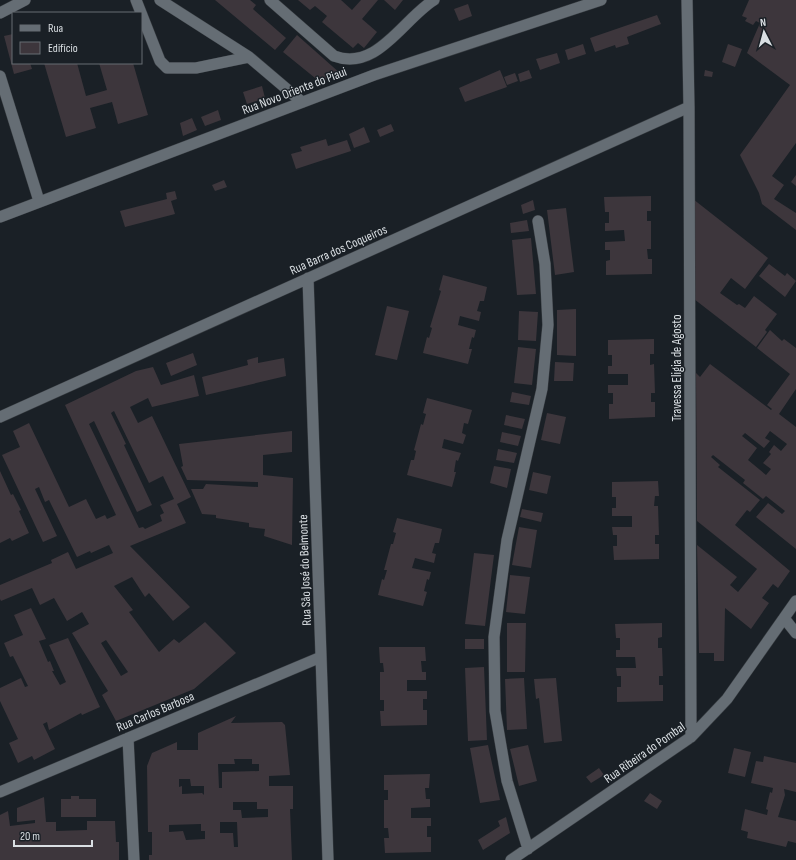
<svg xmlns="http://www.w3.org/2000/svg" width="796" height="860" viewBox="0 0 796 860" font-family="'Sofia Sans Condensed',sans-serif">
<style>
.building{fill:#3d363c;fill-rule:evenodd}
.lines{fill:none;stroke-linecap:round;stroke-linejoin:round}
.minor-casing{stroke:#383d42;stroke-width:12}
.tertiary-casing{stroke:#383d42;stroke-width:12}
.minor{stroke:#656d74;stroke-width:11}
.tertiary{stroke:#656d74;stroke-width:11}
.labels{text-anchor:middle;stroke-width:3;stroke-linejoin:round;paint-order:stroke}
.street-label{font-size:13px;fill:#dadfe3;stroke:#1a2026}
</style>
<rect width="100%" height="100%" fill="#1a2026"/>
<!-- building -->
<path class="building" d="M215,0H250L256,5L253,9L286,38L275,50Z
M298,0H341L352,10L361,0H378L362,19L377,32L364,48L358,43L353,48L322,22L327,16L315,6L310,10Z
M384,0H403L395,10Z
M749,0H796V143L772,176L784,185L774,199L796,213V230L762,204L759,193L740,155L790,85L747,53L760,23L756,21L753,25L745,21L747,18L742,16Z
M468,4L472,16L459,21L454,9Z
M657,15L661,24L627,37L629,44L616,48L615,45L595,52L590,38Z
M13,34V63H30L32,69L14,74L4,36Z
M297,35L341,74L320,82L283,52Z
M583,44L586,54L568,60L565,50Z
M728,44L742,49L735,67L722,62Z
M557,53L560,63L540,70L536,59Z
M44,63H77L86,96L107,90L99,63H133L148,115L118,124L112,102L90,108L96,128L66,137Z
M500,70L507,87L465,102L459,88Z
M529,70L532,78L520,82L518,74Z
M705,70L713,72L712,77L704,76Z
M515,73L518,81L507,85L504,77Z
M262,86L265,98L247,104L243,92Z
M218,110L221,120L205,126L201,117Z
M192,118L197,130L183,136L180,123Z
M391,124L394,131L380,137L377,130Z
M364,127L370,142L354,148L349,134Z
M326,139L328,146L347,140L351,151L296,169L291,154L302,151L300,147Z
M796,175V186L791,182Z
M224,180L227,187L215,191L212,185Z
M175,191L177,199L171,201L175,214L125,227L120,211L167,199L166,193Z
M651,196V211H647V221H651V249H647L648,259H652V274L606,275V261L610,260V250H605V242L625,241L624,230L605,231V223H609V212H605L604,197Z
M693,199L768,258L745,289L731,278L720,293L737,305L739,304L745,308L754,296L777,314L765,330L767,332L756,347L694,299Z
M533,200L535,210L523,214L521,205Z
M566,208L574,272L555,275L547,210Z
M527,220L529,231L511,233L510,223Z
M531,238L536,294L517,295L512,240Z
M769,264L785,276L787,273L796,281L785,297L759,276Z
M443,275L487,287L484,301H480L477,311L481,312L479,321L460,316L458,325L476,330L474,338L472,337L469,349H472L468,364L423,353L427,337L429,338L432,328L430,327L441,291L439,290Z
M387,306L409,311L397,360L375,355Z
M576,309V356L557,355V310Z
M519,311L538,312L536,341L518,340Z
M770,330L782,341L784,339L796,348V389L779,414L796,427V549L756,517L768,503L782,514L785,511L766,496L763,499L743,483L745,480L713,455L711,457L720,465L718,467L760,500L750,512L747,510L735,525L790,571L778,588L773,584L762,598L769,603L751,629L725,608L724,661H714V653H699L697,545L737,577L730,585L738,592L757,569L697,521L696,373L700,377L710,364L771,410L772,409L767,405L790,374L757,348ZM770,431L787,444L781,451L774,445L769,452L771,454L763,463L771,469L766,475L748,460L757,448L742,436L745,433L764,448L770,441L765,438Z
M654,339V354H650V365L654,364L655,393H651V402H655V417L609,419V404H613V393H608V385H628V374H608V366H612V355H608V340Z
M518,347L536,349L532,385L514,383Z
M193,353L197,365L171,376L166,363Z
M258,357V363L284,358L286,376L206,395L202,377L248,365L247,360Z
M555,362L574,363L573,381H554Z
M153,367L161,385L194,375L199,396L152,407L148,398L130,407L138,423L152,416L191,497L177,504L186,523L130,546L190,607L173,621L149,593L145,597L132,577L114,586L133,610L129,612L159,652L174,639L179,643L205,622L236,653L194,689L116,721L102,695L108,691L72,633L89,624L82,612L67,621L54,598L40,605L32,588L1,601L0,599V585L52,563L51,560L68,552L76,569L113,553L109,545L91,553L90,551L77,557L49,500L45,502L39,487L35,489L57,536L43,542L2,455L20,447L13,431L29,423L69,507L86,499L96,519L105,515L107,519L116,515L65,405L136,371ZM114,411L149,483L163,476L174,499L160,505L164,513L160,515L162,521L145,529L143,527L139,528L89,424L94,421L137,512L152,505L124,445L126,444L111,413ZM106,640L128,672L121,676L101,643Z
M512,392L531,396L529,405L510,402Z
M427,398L472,410L468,424L464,423L462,433L466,435L463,444L444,439L442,448L461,453L458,461L456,460L454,472H456L452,487L407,475L411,460H414L416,451L414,450L421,424L423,425L426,414L423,413Z
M547,413L566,417L560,444L541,440Z
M506,415L525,419L522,429L504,425Z
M292,431V452L263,455V475L293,478L292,545L264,536L265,529L249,527V523L216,518V515L202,514L191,489H203L206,484L258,487V482L187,480L181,467L183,466L179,444Z
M502,432L521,436L518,446L500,442Z
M498,449L517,453L514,463L496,460Z
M494,466L511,469L507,488L490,483Z
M0,471L11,495L13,494L21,510L19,511L29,533L12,541L10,538L0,543Z
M533,472L551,476L547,494L529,490Z
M658,481L659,496H655L654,506H658L659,535H655V544H659V559L614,560L613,546H617V535H613L612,527H632V516H612V508H616V497H612V482Z
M522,509L543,513L541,522L520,517Z
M397,518L442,529L439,543H435L432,553L436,554L434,563L415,558L412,568L431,572L429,580L427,579L424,591L427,592L423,606L378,595L382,579L384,580L387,570H384L391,544H393L396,533L393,532Z
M519,527L537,530L531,568L512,565Z
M474,553L494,555L485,626L465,624Z
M510,575L530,577L525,614L506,612Z
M31,608L46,639L39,641L48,662L50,661L54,671H52L60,685L66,682L49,645L68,638L100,707L82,715L81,713L49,730L47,722L43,724L55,749L34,760L32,756L18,763L9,743L18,739L0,701V688L21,678L25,687L28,686L13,656L10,657L4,643L23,635L14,615Z
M507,623H526L525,672H507Z
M662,623V637L658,638V648H662L663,676H659V685H663V701L617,702V687H621V676H617L616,668H636L635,657H616V650H620V638H616L615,624Z
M465,639H484V649H465Z
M379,647H425L426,661H421L422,672H426V680H407V691H427V699H423V710H427V725L381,726L380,711H384V700H380V672H384L383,663H380Z
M484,667L487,740L468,741L465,668Z
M524,678L527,729L507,730L505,679Z
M556,678L562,741L544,743L539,698L536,699L534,679Z
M236,716L231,723L282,722L285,725L290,775L269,776V786H293V809H290L292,860H149V855H152V832H148L147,766L152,753L177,742V750H198V733ZM234,759H252V764H259V771L222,772V788H219L218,764H235ZM179,779H190L191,786H204V795L202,793L182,794V786L179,787ZM233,802H257V809H268V817L242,818L241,810H233ZM220,822H237L238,847H234L233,833H220ZM201,824V831H205V839L186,840L183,831L169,832V825Z
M488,745L500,800L480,803L470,748Z
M528,745L537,781L519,786L510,749Z
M734,748L751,752L745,777L728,773Z
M764,756L796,763V792L784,789L785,795L778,817L796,821V843L788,841L786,847L747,838L748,832L741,830L745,809L767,815L768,810L766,809L770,792L772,793L773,788L751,783L756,761L763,762Z
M599,768L604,775L591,783L586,777Z
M430,774L429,788H425L426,799H430V807L411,808V818H431V826H427V837H431V852L385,853L384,838H389L388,828H384V800H388V790H384V775Z
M650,793L662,801L657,809L644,801Z
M71,796H79V799H96V817H61V799H71Z
M44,797L46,822H56V831L87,830V821H115L116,842H119V860H0V815L8,811L10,826L35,823V820L17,822V808Z
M506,817L510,833L483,850L478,840L500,826L498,821Z"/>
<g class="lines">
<!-- minor casing -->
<g class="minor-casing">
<path id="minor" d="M136,0L160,61L167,68H196L249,57
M160,0L249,57L302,102
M270,0L334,56C377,72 403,19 434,0
M687,0L689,107L691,737
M0,13L25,0
M0,76L39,201
M308,278L328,860
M0,417L689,107
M784,618L796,633
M128,738L134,860
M0,792L321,657
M528,849L507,781L495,711L494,637L507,540L542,389L548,325L545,264L538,221
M511,860L691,737L727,699L796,601"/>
</g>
<!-- tertiary casing -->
<g class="tertiary-casing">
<path id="tertiary" d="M0,217L374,75L601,0"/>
</g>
<!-- minor -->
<use href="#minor" class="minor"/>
<!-- tertiary -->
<use href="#tertiary" class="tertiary"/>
</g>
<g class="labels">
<!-- street labels -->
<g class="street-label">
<text transform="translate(294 90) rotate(-21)" y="5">Rua Novo Oriente do Piaui</text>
<text transform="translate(338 249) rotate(-24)" y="5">Rua Barra dos Coqueiros</text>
<text transform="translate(676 368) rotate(-90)" y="5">Travessa Eligia de Agosto</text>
<text transform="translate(304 570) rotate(-92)" y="5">Rua São José do Belmonte</text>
<text transform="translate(155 711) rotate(-23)" y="5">Rua Carlos Barbosa</text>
<text transform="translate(644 752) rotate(-35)" y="5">Rua Ribeira do Pombal</text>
</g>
</g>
<!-- legend -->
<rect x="12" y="12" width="130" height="52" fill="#1a2026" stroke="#676c72"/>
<rect x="20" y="25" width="20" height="6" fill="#656d74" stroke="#676c72"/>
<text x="48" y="32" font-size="12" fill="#dadfe3">Rua</text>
<rect x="20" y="42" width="20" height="12" fill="#3d363c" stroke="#676c72"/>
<text x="48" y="52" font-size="12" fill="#dadfe3">Edifício</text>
<!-- north arrow -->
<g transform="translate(764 32) rotate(354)" stroke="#1a2026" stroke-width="3" paint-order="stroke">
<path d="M0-3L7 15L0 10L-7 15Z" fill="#dadfe3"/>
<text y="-6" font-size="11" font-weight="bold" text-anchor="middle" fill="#dadfe3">N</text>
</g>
<!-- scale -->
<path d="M14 840v6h78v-6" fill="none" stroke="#dadfe3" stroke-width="2"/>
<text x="20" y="840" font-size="12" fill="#dadfe3" stroke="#1a2026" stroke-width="3" paint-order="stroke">20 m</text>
</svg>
